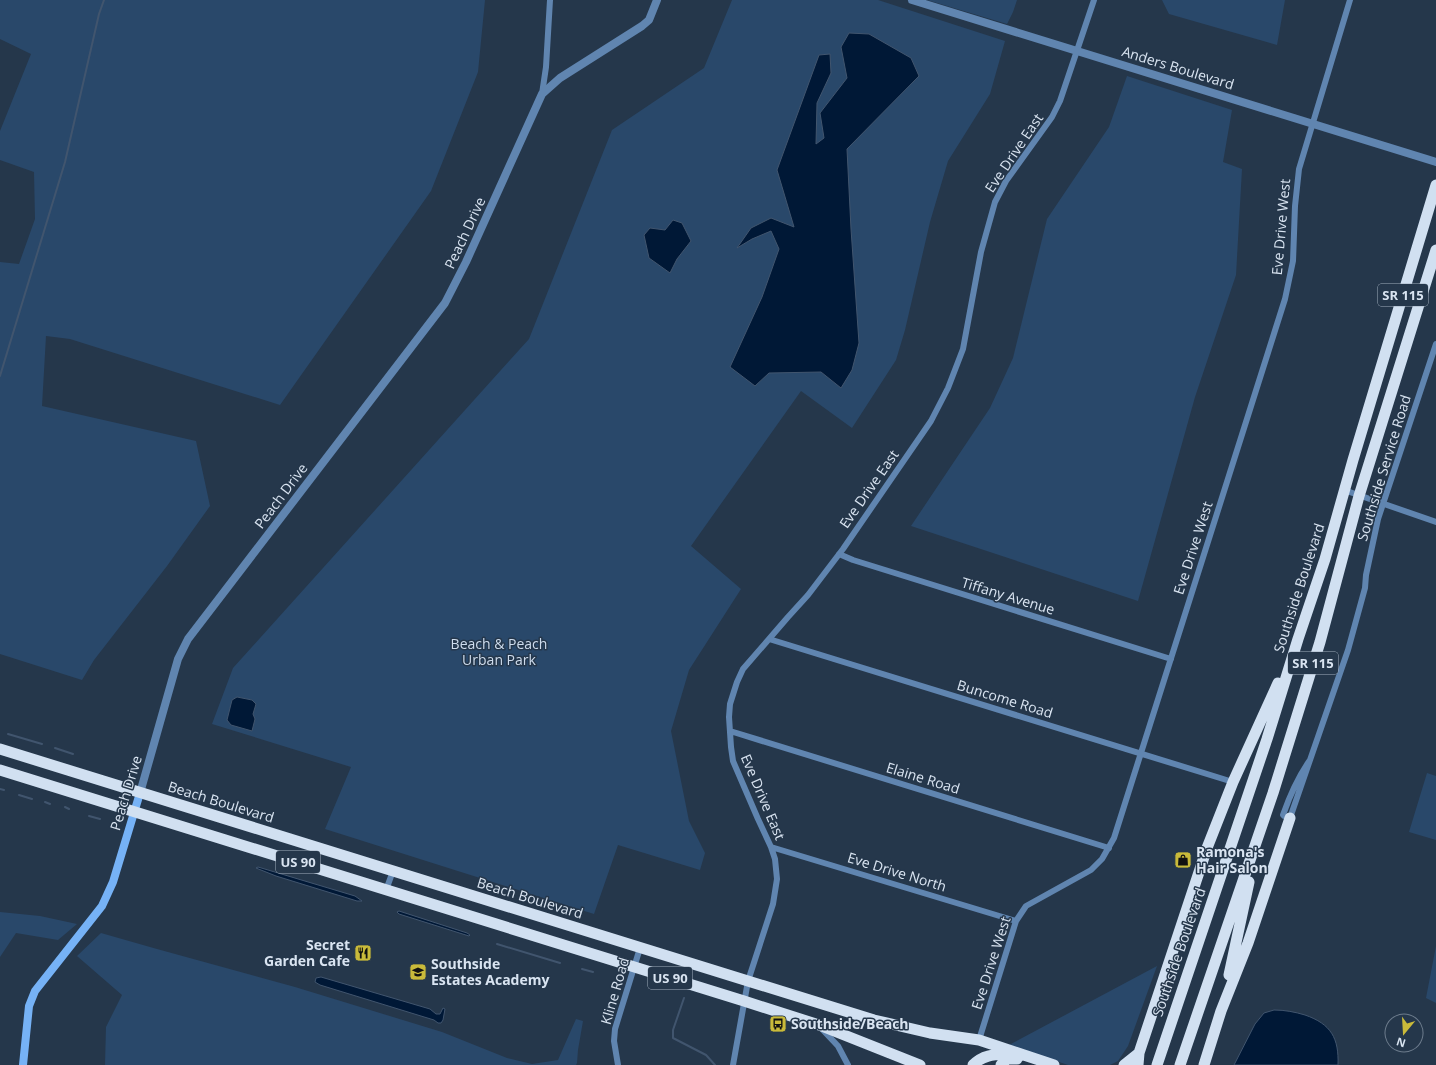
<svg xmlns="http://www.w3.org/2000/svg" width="1436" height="1065" viewBox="0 0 1436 1065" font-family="'Open Sans',sans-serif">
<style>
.green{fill:#29486a}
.water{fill:#001836;stroke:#41556e}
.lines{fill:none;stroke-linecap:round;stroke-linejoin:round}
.stream{stroke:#41556e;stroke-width:2}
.minor{stroke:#6085b0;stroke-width:6}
.tertiary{stroke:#6085b0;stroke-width:8}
.secondary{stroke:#76b2f6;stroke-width:8}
.trunk{stroke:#d1e0f1;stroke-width:11}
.labels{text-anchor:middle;stroke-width:3;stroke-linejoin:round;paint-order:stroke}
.shield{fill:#25374b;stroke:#a3b0bf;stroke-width:1}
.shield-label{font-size:13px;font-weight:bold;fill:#d9e4f1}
.street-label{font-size:14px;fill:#d9e4f1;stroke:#25374b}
.park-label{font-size:14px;fill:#cedced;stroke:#25374b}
.poi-label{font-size:14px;font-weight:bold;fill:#d9e4f1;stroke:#25374b;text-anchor:start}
</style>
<rect width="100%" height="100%" fill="#25374b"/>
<!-- green -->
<path class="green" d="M0,0H485L478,72L431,191L280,405L70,339L46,336L42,406L196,441L210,506L167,566L94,660L82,680L0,654V262L19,264L35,219L34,172L0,160V131L31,54L0,39Z
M732,0H878L1005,41L990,94L948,161L930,222L905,330L896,360L852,428L801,391L691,546L741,589L689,670L671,731L689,821L705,853L700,870L618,845L594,914L325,829L351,767L212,724L233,668L529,339L612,130L704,68Z
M927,0H1017L1013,12L1007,24Z
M1162,0H1285L1277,45L1169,14Z
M1127,76L1232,110L1223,162L1242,169L1236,275L1195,397L1138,601L911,526L990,408L1013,358L1047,219L1109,127Z
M1427,773L1436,776V840L1409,832Z
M0,912L40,916L77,924L58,940L16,933L0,957Z
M101,933L157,949L295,987L442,1032L507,1058L532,1064L558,1060L576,1019L583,1021L578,1050L577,1063L576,1065H105L106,1027L122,995L77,956Z
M1436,946V1003L1426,998Z
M1157,966L1128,1046L1118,1061L1110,1065H1068L1009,1045Z"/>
<!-- water -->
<path class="water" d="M849,33L869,34L911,58L919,76L847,149L851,229L859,343L852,370L841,388L821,372L769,373L755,386L730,367L762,297L779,249L771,231L752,239L737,248L751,228L771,218L794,227L777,170L819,55L830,54L831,73L817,103L816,144L824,138L820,113L847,78L841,47Z
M673,220L682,223L691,241L677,259L670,273L649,258L644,235L650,228L665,230Z
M237,697L252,700L256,704L253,714L255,719L252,731L231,725L227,720L232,700Z
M258,867L355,896L362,901H357L276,876L256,868Z
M399,911L467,933L470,935L469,936L399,914L397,912Z
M321,977L430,1009L436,1014H440L443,1008L445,1009L443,1020L441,1023H438L434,1020L320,985L315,982L316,978Z
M1274,1010C1285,1010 1295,1012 1305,1015C1331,1024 1339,1038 1338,1065H1234L1255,1024L1264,1013Z"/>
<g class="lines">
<!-- stream -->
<path class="stream" d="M0,376L65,162L99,14L104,0
M8,734L42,744
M55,748L73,754
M0,789L4,790
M19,795L32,799
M45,802L50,804
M65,807L69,809
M89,816L100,819
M497,944L560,963
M582,969L593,972
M684,998L673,1030V1038L706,1055L715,1065"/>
<!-- minor -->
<path class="minor" d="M542,94L546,67L550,0
M1344,490L1436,522
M839,554L853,560L1171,659
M769,639L1233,782
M730,731L1109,848
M1310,760C1298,777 1290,795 1283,815L1284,816L1290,818L1348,650L1365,588L1366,575L1378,519L1436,344
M771,847L1016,921
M386,890L393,871
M821,1028L838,1046L848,1065
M979,1040L1016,921L1026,906L1091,870L1102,859L1114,838L1285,299L1293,261L1295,206L1299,169L1350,0
M618,1065L614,1041L615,1029L640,948
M733,1065L748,981L773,904L777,879L775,859L771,847L758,819L733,761L731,747L729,717L730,704L737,682L743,669L788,617L808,595L843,549L931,421L948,388L963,349L981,252L995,202L1006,181L1052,117L1060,101L1094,0"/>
<!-- tertiary -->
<path class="tertiary" d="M912,0L1436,162
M140,793L178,659L188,639L445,303L466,262L542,94L560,78L642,26L649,20L657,0"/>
<!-- secondary -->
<path class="secondary" d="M23,1065L29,1006L35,991L102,906L113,882L140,793"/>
<!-- trunk -->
<path class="trunk" d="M0,749L874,1020L930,1033L979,1040L1054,1065
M0,770L744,1001L819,1025L920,1065
M1229,975L1249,882
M973,1065C985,1053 997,1055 1013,1054
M1001,1065L1007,1059H1017
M1124,1065L1139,1053
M1138,1065L1139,1053L1207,848L1233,782L1278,683
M1157,1065L1267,739L1298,639L1325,559L1353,460L1436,185
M1180,1065L1273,793L1320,642L1359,496L1436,250
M1204,1065L1221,1011L1248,943L1290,818"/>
</g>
<!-- icons -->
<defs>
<g id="shop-square" transform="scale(0.9)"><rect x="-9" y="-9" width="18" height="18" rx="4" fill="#c9ba3a" stroke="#25374b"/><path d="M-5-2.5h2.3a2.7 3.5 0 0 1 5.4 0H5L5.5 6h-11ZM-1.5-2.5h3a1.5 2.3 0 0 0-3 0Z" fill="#111"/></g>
<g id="restaurant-square" transform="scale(0.9)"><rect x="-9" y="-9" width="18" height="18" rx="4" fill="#c9ba3a" stroke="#25374b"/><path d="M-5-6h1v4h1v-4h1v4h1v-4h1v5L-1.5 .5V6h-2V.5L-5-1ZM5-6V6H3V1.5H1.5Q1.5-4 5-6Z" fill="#111"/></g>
<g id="school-square" transform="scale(0.9)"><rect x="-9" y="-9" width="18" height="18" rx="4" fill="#c9ba3a" stroke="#25374b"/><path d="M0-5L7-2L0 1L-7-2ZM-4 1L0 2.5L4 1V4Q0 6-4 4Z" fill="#111"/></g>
<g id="bus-square" transform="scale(0.9)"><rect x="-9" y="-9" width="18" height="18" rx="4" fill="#c9ba3a" stroke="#25374b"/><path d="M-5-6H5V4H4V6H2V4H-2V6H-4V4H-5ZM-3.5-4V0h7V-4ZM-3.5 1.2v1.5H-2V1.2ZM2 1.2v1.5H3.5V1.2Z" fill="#111"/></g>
</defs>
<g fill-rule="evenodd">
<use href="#shop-square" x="1183" y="860"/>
<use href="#restaurant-square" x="363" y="953"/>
<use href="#school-square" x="418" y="972"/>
<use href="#bus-square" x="778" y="1024"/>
</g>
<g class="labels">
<!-- shield labels -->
<g class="shield">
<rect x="1378" y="284" width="50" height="22" rx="3"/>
<rect x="1288" y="652" width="50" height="22" rx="3"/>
<rect x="276" y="851" width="44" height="22" rx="3"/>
<rect x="648" y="967" width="44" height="22" rx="3"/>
</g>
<g class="shield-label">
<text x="1403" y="300">SR 115</text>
<text x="1313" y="668">SR 115</text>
<text x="298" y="867">US 90</text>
<text x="670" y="983">US 90</text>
</g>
<!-- street labels -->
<g class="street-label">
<text transform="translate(1178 68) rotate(17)" y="5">Anders Boulevard</text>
<text transform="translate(1014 153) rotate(-56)" y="5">Eve Drive East</text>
<text transform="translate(1281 227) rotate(-85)" y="5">Eve Drive West</text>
<text transform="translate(465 233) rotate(-65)" y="5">Peach Drive</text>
<text transform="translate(1384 468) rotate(-73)" y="5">Southside Service Road</text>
<text transform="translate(869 489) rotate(-55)" y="5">Eve Drive East</text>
<text transform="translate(281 496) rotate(-53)" y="5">Peach Drive</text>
<text transform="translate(1193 548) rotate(-72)" y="5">Eve Drive West</text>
<text transform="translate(1299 588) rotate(-72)" y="5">Southside Boulevard</text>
<text transform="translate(1008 596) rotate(17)" y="5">Tiffany Avenue</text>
<text transform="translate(1005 699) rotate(17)" y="5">Buncome Road</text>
<text transform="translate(923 778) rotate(17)" y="5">Elaine Road</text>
<text transform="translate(126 793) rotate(-73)" y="5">Peach Drive</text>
<text transform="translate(763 797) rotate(67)" y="5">Eve Drive East</text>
<text transform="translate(221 802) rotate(17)" y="5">Beach Boulevard</text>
<text transform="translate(897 872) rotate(17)" y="5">Eve Drive North</text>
<text transform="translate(530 898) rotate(17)" y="5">Beach Boulevard</text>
<text transform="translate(1179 952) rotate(-71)" y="5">Southside Boulevard</text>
<text transform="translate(991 963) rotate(-72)" y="5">Eve Drive West</text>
<text transform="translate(615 991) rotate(-74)" y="5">Kline Road</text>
</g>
<!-- park labels -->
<g class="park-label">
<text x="499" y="649">Beach &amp; Peach<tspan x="499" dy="16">Urban Park</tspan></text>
</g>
<!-- poi labels -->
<g class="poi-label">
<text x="1196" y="857">Ramona's<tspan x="1196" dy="16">Hair Salon</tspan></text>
<text x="350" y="950" text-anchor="end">Secret<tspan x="350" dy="16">Garden Cafe</tspan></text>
<text x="431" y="969">Southside<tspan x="431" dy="16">Estates Academy</tspan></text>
<text x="791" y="1029">Southside/Beach</text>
</g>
</g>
<!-- north arrow -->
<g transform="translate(1404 1033) rotate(198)"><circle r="19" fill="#25374b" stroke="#6d7c8d"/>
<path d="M0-3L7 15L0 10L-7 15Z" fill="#c9ba3a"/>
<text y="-6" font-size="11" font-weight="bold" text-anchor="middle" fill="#d9e4f1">N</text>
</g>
</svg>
